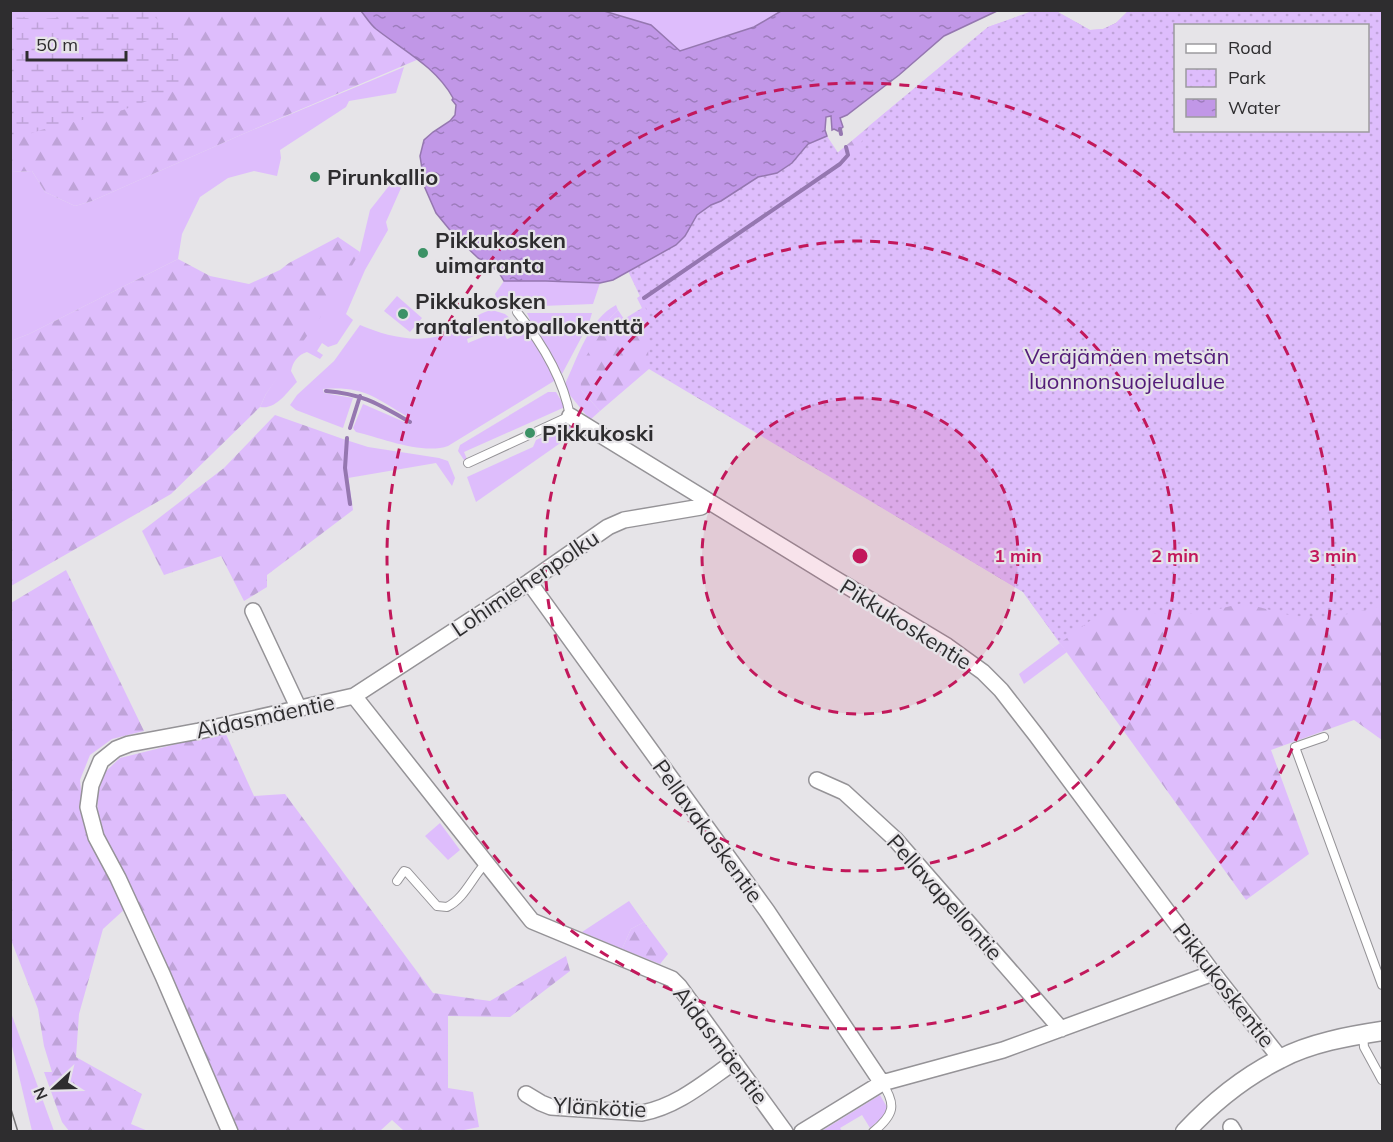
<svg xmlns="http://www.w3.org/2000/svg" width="1393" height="1142" viewBox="0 0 1393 1142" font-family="Mulish,sans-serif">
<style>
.grass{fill:#debdfc}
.forest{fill:url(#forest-firs);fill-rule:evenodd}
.wetland{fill:url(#wetland-marsh)}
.park{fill:url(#park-dots);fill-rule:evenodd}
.water{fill:url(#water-ripples);stroke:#9577b0;stroke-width:1.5}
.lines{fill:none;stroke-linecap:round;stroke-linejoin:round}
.stream{stroke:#9577b0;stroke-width:4}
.service-casing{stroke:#959397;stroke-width:10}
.minor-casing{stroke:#959397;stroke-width:18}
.tertiary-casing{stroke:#959397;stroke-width:21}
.service{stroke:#fff;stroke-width:8}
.minor{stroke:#fff;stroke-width:15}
.tertiary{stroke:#fff;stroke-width:18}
.tram{stroke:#727173;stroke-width:1.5}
.ring{fill:none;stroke:#c2185b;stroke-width:3;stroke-dasharray:10 8}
.poi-dot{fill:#3c9266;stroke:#e6e4e8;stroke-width:2}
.labels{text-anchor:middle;stroke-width:4.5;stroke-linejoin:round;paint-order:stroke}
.poi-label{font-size:22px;font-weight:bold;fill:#2e2d2f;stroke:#e6e4e8;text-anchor:start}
.park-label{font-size:22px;fill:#531c79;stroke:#e6e4e8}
.street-label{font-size:22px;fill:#2e2d2f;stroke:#e6e4e8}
.centre{fill:#c2185b;stroke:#e6e4e8;stroke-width:3}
.ring-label{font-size:18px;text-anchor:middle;font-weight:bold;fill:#c2185b;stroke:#e6e4e8;stroke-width:4.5;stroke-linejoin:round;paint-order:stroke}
</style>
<defs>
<pattern id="forest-firs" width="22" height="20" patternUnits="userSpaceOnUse" patternTransform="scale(1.5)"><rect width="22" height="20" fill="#debdfc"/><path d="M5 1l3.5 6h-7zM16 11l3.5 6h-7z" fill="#bfa3d8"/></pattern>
<pattern id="wetland-marsh" width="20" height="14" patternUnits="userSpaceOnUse" patternTransform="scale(1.5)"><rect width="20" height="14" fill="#debdfc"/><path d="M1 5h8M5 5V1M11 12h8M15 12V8" fill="none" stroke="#bfa3d8"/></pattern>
<pattern id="park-dots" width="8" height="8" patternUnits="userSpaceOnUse" patternTransform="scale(1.5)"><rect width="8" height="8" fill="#debdfc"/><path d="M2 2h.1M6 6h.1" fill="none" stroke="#bfa3d8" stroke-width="1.8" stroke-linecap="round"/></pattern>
<pattern id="water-ripples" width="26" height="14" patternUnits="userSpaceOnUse" patternTransform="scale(1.5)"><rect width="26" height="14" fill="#c197e7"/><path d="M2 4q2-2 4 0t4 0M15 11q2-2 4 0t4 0" fill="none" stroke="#9d7cbc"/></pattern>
</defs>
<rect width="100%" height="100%" fill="#e6e4e8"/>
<!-- grass -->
<path class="grass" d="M604,11H781L754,27L680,51L651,25Z
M404,67L396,93L349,101L346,107L280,150L281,158L277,176L254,171L228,178L200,197L182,234L178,259L29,334L11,341L10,172L32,171L45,192L75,206L92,201L243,134Z
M396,177L401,188L386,222L388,230L365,270L346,314L353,320L337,344L328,347L322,343L317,351L323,355L320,359L307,352C298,355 293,361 291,371L297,382C287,392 276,410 260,407L266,394L360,252L370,210Z
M513,280L600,283L593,304L542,306L539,301H512L510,305L496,297L495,294L504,281Z
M397,296L422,318L410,332L384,311Z
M616,305L618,310L610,318L581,390L600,411L590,420L569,394L565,384C578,357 589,319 616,305Z
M492,310L505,314L511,319L467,339L468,343L502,329L507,339L518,334L513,323H519L541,352L555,377L554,381L448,446C423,455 381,438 356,432L353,428L363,404L409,424L412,423L408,417C374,397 364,386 323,389L324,393L353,398L343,428L296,410L290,405L297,395L334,361L360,325C388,337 421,345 451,332C466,326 476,313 492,310Z
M527,313H592L589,323L562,374L533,327Z
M548,392H556L565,407L464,452L467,459L464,460L458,451L460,445Z
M570,425L579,430L476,502L467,477L533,447L536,440Z
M343,439L368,447L439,458L448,461L455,478L452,486L436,463L348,478Z
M1060,643L1067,652L1024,684L1019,674Z
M440,823L460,850L448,860L425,836Z
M629,901L644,922L631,929L622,949L582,932Z
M10,1010L54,1131H32L11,1042Z
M880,1095L887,1107V1113L870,1128L862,1115L840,1128L842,1131L820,1132Z"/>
<!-- forest -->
<path class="forest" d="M1035,10L1056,11L1090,30L1103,29L1116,23L1128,11H1382V740L1354,720L1271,750L1309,854L1246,900L1023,592L649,369L600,411L581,390L580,366L610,318L618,310L624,319L642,308L637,298L812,174L988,27ZM1176,26H1368V130H1176Z
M10,11H361L374,28L419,59L243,134L92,201L75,206L45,192L32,171L11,172Z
M338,237L360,252L331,302L266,394L260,407L171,494L11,586V341L29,334L178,259L210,276L249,284L280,270L289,263Z
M275,415L343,439L353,510L267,575V587L244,601L221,556L164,575L142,531L224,468Z
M66,570L144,731L112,739L90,755L80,780L83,810L126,908L103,929L79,1014L76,1057L142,1094L131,1124L148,1131H69L62,1122L44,1072H52L44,1046L38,1009L11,940V603Z
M225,732L254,796L285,794L433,993L490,1001L566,956L570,971L510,1017L448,1016V1088L473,1092L479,1127L459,1131H404L392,1120L380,1131H237L222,1101L155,936L101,831L97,814L98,794L104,773L120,758Z
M644,922L668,954L660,964L622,949L631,929Z"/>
<!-- wetland -->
<path class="wetland" d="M147,12L178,33L179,89L123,110L41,130L11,140V17L40,19Z"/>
<!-- park -->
<path class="park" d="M1035,11H1056L1090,30L1103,29L1116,23L1128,11H1382V606L1348,614L1317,618L1293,616L1243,603L1211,611L1189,614L1106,612L1094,618L1060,643L1023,592L649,368L646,309L628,271L676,245L685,236L697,215L711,205L721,201L758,177L777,173L792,163L808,144L827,136L846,165L854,158L869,126L988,27ZM1176,26H1368V130H1176Z"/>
<!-- water -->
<path class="water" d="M361,11H604L651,25L680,51L754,27L781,11H997L944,36L899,75L847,115L840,118L843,127L838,131L834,129L832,130L831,116L826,117L825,130L827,136L808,144L792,163L777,173L758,177L721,201L711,205L697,215L685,236L676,245L613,280L600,283L546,281H504L498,271L478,258L454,235L436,213L425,188L420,156L424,140L433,132L450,121L455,115L456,105L452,100L453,98C436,67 404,51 376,29C370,24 366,17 361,11Z"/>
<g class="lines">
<!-- stream -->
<path class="stream" d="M840,129L841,134
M644,298L840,164L848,155L846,147
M326,391C363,394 378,404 410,422
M350,428L360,396
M347,438L345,468L350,504"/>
<!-- service casing -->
<g class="service-casing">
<path id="service" d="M468,463L570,416C563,377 542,343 517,312
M1324,737L1295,747L1382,985
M397,881L404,871L407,872L437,906L447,907C465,898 472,877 486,863
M1363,1035L1364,1047L1382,1080
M873,1132C894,1115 897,1105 882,1083"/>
</g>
<!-- minor casing -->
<g class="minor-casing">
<path id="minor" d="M570,416L832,577L947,646L983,672L1001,690L1036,735L1213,973L1280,1058
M529,582L767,911L882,1083
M253,611L299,709
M354,696L532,921L672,979L679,986L785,1132
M817,780L844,792L895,839L1061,1029
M526,1094L541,1103L551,1107L642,1113C678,1106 705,1082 734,1062
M1231,1127L1234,1132
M230,1132L163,976L118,878L96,837L88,807L91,785L101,761L116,749L129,744L199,731L354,696L529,582L608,527L624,520L701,507L708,501
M802,1132L882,1083L1003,1050L1213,973"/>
</g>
<!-- tertiary casing -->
<g class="tertiary-casing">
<path id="tertiary" d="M1185,1132C1212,1103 1244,1077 1280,1059C1310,1043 1349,1036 1382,1031"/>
</g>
<!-- service -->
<use href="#service" class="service"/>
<!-- minor -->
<use href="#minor" class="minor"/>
<!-- tertiary -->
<use href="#tertiary" class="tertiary"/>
<!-- tram -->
<path class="tram" d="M10,1106L18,1132"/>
</g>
<!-- distance rings -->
<circle cx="860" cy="556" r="158" fill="#c2185b" fill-opacity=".12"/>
<g class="ring">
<circle cx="860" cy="556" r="158"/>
<circle cx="860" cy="556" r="315"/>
<circle cx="860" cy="556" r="473"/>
</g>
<!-- markers -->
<g class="poi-dot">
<circle cx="315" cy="177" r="6"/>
<circle cx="423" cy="253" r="6"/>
<circle cx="403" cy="314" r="6"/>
<circle cx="530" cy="433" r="6"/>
</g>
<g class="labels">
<!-- poi labels -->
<g class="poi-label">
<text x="327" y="185">Pirunkallio</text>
<text x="435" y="248">Pikkukosken<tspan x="435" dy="25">uimaranta</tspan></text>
<text x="415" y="309">Pikkukosken<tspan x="415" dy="25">rantalentopallokenttä</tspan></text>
<text x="542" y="441">Pikkukoski</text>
</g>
<!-- park labels -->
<g class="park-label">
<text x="1127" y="364">Veräjämäen metsän<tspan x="1127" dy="25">luonnonsuojelualue</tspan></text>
</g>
<!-- street labels -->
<g class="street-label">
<text transform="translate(525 583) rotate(-34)" y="8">Lohimiehenpolku</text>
<text transform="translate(906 624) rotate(32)" y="8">Pikkukoskentie</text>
<text transform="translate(265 716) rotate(-12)" y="8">Aidasmäentie</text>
<text transform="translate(708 831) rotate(54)" y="8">Pellavakaskentie</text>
<text transform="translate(945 897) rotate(48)" y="8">Pellavapellontie</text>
<text transform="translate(1224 985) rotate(52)" y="8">Pikkukoskentie</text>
<text transform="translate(721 1045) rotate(53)" y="8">Aidasmäentie</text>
<text transform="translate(600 1107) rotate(3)" y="8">Ylänkötie</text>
</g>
</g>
<circle cx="860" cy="556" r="9" class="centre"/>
<g class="ring-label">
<text x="1018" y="562">1 min</text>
<text x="1175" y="562">2 min</text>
<text x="1333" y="562">3 min</text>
</g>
<!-- border -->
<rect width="1393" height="1142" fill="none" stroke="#2e2d2f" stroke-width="24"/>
<!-- legend -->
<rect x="1174" y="24" width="195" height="108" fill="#e6e4e8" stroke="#9c9b9e" stroke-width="1.5"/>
<rect x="1186" y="44" width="30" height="9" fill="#ffffff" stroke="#9c9b9e" stroke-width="1.5"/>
<text x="1228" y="54" font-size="18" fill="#2e2d2f">Road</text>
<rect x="1186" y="69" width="30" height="18" fill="url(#park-dots)" stroke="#9c9b9e" stroke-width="1.5"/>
<text x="1228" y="84" font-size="18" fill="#2e2d2f">Park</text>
<rect x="1186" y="99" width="30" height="18" fill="url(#water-ripples)" stroke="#9c9b9e" stroke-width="1.5"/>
<text x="1228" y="114" font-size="18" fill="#2e2d2f">Water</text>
<!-- north arrow -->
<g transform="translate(54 1088) rotate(248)" stroke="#e6e4e8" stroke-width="4.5" paint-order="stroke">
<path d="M0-4.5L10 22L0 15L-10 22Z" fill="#2e2d2f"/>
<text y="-9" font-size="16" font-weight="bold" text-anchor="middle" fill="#2e2d2f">N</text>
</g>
<!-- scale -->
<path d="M27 51v9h99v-9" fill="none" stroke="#2e2d2f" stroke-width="3"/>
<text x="36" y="51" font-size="18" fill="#2e2d2f" stroke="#e6e4e8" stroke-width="4.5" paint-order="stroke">50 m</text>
</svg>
